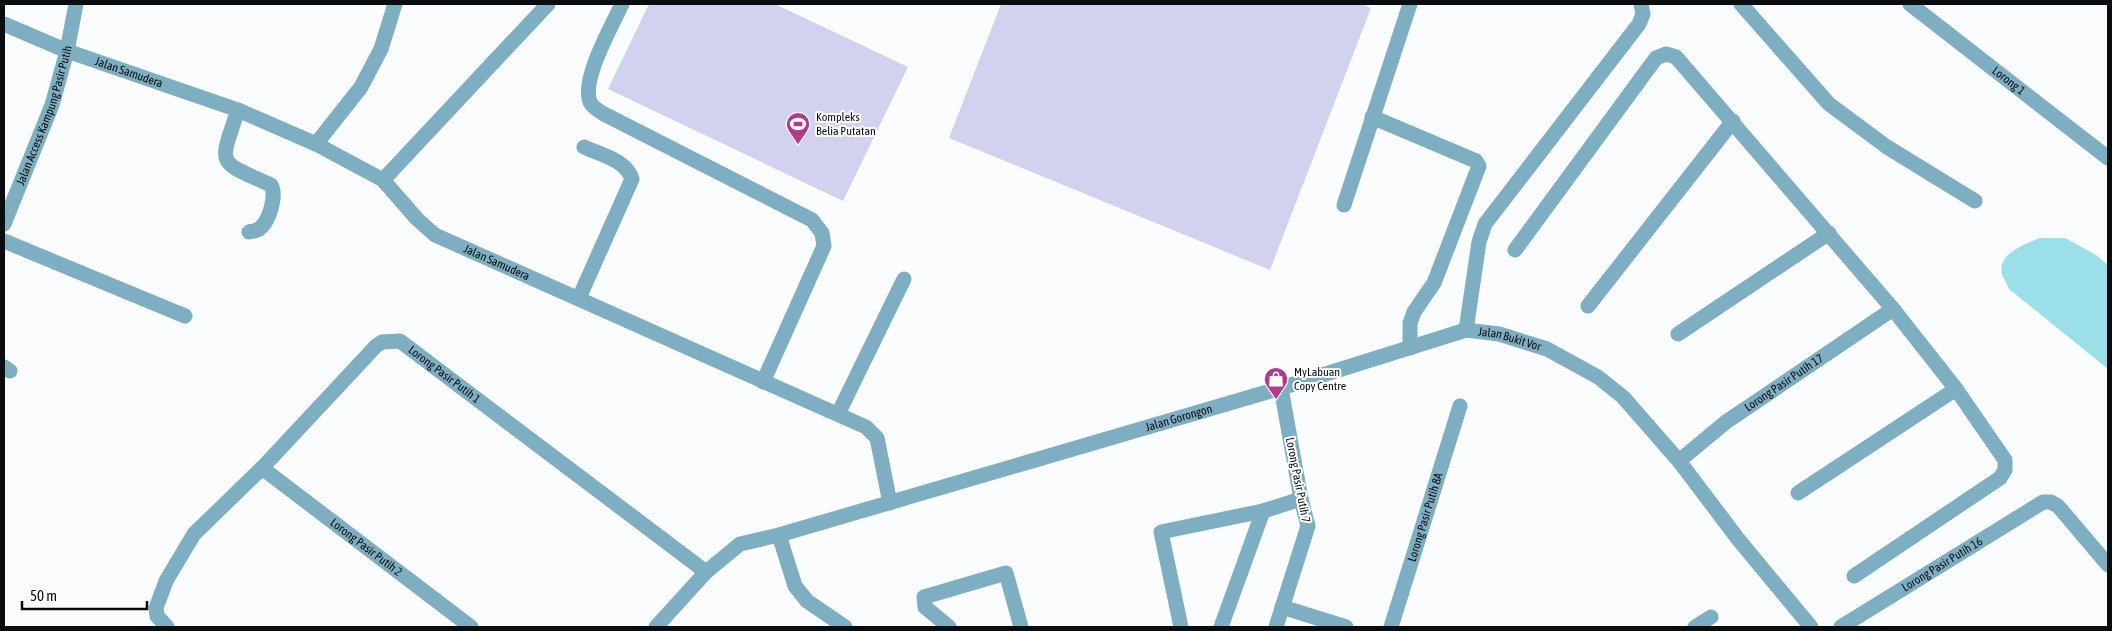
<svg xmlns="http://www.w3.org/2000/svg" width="2112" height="631" viewBox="0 0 2112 631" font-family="'Asap Condensed',sans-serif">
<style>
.green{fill:#d0d2f0}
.water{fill:#9be0e9}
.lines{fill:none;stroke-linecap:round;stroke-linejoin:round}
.minor{stroke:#7eaec1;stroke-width:15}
.labels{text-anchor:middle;stroke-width:4;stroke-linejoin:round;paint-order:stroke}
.street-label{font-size:12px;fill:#0a0d10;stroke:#fff}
.poi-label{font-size:12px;fill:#0a0d10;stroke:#fff;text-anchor:start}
</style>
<rect width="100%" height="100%" fill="#fafcfe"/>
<!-- green -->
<path class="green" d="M649,4H775L908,67L843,201L608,89Z
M1001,4H1361L1371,8L1270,270L949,138Z"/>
<!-- water -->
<path class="water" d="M2040,238H2065L2096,255L2108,265V369L2009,289C2007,284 2004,279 2002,274C1997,253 2026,244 2040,238Z"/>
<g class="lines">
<!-- minor -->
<g class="minor">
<path d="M622,4C612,26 581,79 590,102C592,107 599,111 604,114L812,220L822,233L824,246L763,382"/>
<path d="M1741,4L1829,104L1887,147L1975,201"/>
<path id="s1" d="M1910,4L2108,158"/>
<path id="s2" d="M4,24L67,51L238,110L316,144L383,180L417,219L435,235L866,427L877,438L890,503"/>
<path d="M238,110C219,167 216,160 271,185C277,195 269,225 257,230C255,231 252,231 249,232"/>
<path d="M1372,117L1476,161L1479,166L1434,283L1414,312L1410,323V348"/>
<path d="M316,144L361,87L381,49L395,4"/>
<path d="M383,180L548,4"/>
<path d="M1344,205L1410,4"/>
<path id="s3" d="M4,224L52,105L67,51L76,4"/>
<path d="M4,241L185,316"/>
<path d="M1515,250L1656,58L1666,54L1676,57L1893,309L1956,389L2005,460V470L2000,478L1854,576"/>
<path d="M579,298L632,179C626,160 601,155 584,147"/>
<path d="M1588,306L1733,121"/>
<path d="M1466,330L1479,242L1485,224L1639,24L1643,14L1641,4"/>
<path d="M1678,334L1829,233"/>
<path d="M4,367L10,371"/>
<path d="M838,414L904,279"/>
<path id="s4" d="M1679,461L1726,422L1893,309"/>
<path id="s5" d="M262,468L471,627"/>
<path d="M1798,493L1956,389"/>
<path d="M779,535L795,586L807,601L845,627"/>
<path d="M1282,607L1346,627"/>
<path id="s6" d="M167,627L157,616L156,608L166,581L194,534L262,468L376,346L382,342L400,341L706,572"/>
<path id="s7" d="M656,627L706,572L740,544L779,535L1281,388L1466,330L1499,334L1547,349L1598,377L1623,397L1679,461L1738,539L1811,627"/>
<path d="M949,627L925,607L924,597L1006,573L1021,627"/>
<path d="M1181,627L1161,532L1263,511L1301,499"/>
<path d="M1221,627L1263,511"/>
<path d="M1276,627L1308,526L1301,499L1281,388"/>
<path id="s8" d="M1391,627L1460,406"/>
<path d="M1695,627L1711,617"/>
<path id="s9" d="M1841,627L2043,502H2051L2058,506L2108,565"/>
</g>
</g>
<!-- icons -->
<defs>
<g id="stadium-pin" transform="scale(1.25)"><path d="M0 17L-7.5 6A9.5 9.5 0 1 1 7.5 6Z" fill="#b23a90" stroke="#fff"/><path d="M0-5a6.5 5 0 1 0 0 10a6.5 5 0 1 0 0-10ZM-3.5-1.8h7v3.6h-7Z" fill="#fff"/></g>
<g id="shop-pin" transform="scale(1.25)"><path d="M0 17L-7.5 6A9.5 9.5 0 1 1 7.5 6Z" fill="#b23a90" stroke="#fff"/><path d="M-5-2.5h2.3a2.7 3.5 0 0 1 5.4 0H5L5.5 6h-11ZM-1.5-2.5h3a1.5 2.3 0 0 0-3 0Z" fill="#fff"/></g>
</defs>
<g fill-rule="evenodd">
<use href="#stadium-pin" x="798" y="124"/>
<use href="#shop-pin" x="1276" y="379"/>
</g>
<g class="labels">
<!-- street labels -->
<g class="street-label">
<text dy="4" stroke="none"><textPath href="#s2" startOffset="134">Jalan Samudera</textPath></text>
<text dy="4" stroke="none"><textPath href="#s1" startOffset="125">Lorong 1</textPath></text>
<text dy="4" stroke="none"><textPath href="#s3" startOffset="116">Jalan Access Kampung Pasir Putih</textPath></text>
<text dy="4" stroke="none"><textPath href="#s2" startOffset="554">Jalan Samudera</textPath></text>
<text dy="4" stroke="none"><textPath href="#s7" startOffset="920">Jalan Bukit Vor</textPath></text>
<text dy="4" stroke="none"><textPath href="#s6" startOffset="449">Lorong Pasir Putih 1</textPath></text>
<text dy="4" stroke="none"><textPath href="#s4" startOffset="131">Lorong Pasir Putih 17</textPath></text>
<text dy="4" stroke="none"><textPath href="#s7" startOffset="575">Jalan Gorongon</textPath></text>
<text transform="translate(1298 480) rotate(79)" y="4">Lorong Pasir Putih 7</text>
<text dy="4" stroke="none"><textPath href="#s8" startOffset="115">Lorong Pasir Putih 8A</textPath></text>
<text dy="4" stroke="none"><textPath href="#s5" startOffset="131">Lorong Pasir Putih 2</textPath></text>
<text dy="4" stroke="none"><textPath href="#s9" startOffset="119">Lorong Pasir Putih 16</textPath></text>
</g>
<!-- poi labels -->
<g class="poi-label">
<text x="816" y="121">Kompleks<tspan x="816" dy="14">Belia Putatan</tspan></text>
<text x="1294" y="376">MyLabuan<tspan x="1294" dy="14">Copy Centre</tspan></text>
</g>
</g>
<!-- border -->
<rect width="2112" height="631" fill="none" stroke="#0a0d10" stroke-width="10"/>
<!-- scale -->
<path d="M22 601v8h125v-8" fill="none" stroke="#0a0d10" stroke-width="2.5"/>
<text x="30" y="601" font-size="15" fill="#0a0d10" stroke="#ffffff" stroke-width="4" paint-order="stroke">50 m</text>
</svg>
